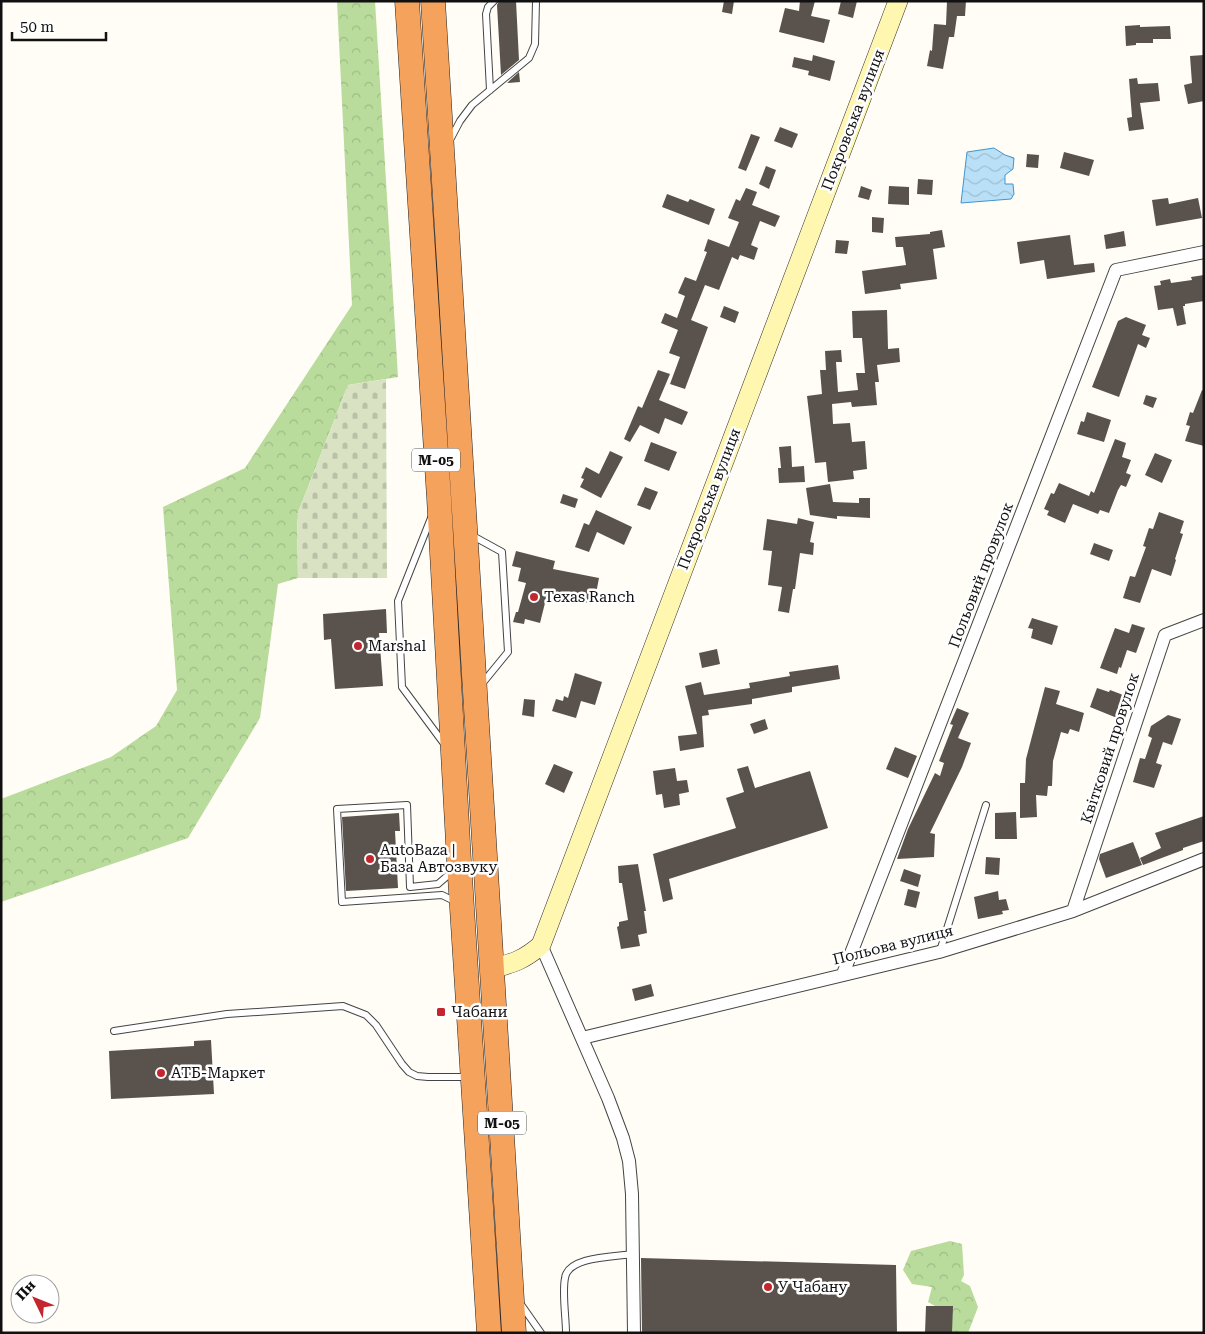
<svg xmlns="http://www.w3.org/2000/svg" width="1205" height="1334" viewBox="0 0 1205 1334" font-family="'Roboto Serif',serif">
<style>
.forest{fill:url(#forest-crowns)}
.cemetery{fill:url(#cemetery-stones)}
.water{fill:url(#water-waves);stroke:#3f96cf}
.building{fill:#5a524d}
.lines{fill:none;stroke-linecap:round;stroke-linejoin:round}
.lane-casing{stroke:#444;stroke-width:8}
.street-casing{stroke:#444;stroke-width:14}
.secondary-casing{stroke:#333;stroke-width:20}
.highway-casing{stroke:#222;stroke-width:25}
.lane{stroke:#fff;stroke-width:6}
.street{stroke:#fff;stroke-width:12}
.secondary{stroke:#fff6b0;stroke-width:19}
.highway{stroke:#f5a25d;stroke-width:24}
.poi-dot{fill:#c4262e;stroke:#fff;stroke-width:2}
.labels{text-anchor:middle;stroke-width:5;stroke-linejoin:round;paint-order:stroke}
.shield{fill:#fff;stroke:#585858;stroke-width:1}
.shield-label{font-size:14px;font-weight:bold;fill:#111}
.street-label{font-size:15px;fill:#111;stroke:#fff}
.poi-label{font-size:15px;fill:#111;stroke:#fff;text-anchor:start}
</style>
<defs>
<pattern id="forest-crowns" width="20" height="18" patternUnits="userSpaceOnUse" patternTransform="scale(1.25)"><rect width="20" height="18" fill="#b9dc9c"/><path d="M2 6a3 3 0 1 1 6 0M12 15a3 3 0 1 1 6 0" fill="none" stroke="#9ebc85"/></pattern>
<pattern id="cemetery-stones" width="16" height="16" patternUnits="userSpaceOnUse" patternTransform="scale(1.25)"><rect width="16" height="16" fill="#d9e3c4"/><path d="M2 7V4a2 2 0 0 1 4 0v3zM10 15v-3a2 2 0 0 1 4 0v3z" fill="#b9c2a7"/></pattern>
<pattern id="water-waves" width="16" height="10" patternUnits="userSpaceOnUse" patternTransform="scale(1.25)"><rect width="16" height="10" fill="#b9e0f7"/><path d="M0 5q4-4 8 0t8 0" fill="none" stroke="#9ebfd3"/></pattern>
</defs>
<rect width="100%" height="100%" fill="#fffdf5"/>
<!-- forest -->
<path class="forest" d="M337,1H375L398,377L348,385L297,515L298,578L278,584L260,718L188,838L1,902V799L111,757L156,726L177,690L163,507L245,468L352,305Z
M950,1241L962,1244L964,1275L961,1281L970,1286L978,1307L968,1333H947L942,1310L928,1302L932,1287L912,1284L903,1270L911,1251Z"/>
<!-- cemetery -->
<path class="cemetery" d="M386,379L387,578H298L297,515L348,385Z"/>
<!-- water -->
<path class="water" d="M994,148L1005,155L1014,158L1013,169L1005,175V184H1013L1014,194L1011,199L961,203L967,152Z"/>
<!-- building -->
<path class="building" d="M499,1H516L519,60L501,75L497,5Z
M724,1H734L732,14L722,12Z
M800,1H815L811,16L830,20L824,43L779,32L785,8L799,11Z
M841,1H857L853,18L838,14Z
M947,1H966L965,16H957L954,37H949L943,69L927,66L930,50L932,51L934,24L946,25Z
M1140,25V27L1170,26L1171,39H1153V43H1136V45L1126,46L1125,26Z
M813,55L835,61L830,81L808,75L809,71L792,67L794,57L812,61Z
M1204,55V101L1188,104L1184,85L1192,83L1190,56Z
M519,72L520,82L507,83Z
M1137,78L1138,84L1158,83L1160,101L1140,103L1144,129L1129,131L1127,118L1132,117L1129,79Z
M780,127L798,134L792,148L774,141Z
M751,134L760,137L746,171L738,168Z
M1064,152L1094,160L1089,176L1060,168Z
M1027,154L1039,155L1038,168L1026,167Z
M766,166L776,170L769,189L759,184Z
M918,179L933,180L932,195L917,194Z
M861,186L872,190L869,200L858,197Z
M889,186L909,187V205L888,204Z
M746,188L757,192L752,205L780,216L775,227L760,221L751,245L758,248L754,260L740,255L738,260L732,257L719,290L705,285L691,320L708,327L685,389L670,384L680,357L669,353L678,330L661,323L665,313L677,318L685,296L678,293L685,277L696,281L707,252L704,251L708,239L729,247L739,222L728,218L736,199L740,201Z
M667,194L688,202L690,199L715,209L709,225L662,207Z
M1168,198L1169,204L1198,198L1202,218L1156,226L1152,200Z
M872,217L884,218L883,233L872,232Z
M942,230L945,247L933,249L937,279L900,284L901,289L865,294L862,271L906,265L903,247H896L895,237L930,234V232Z
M1124,231L1126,246L1106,249L1104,235Z
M1070,235L1074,265L1094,263L1095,272L1047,279L1044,260L1020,264L1017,242Z
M836,240L849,241L847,254L835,253Z
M1204,275V301L1185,304V306H1183L1186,324L1177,326L1173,308L1158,310L1154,286L1161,285L1160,281L1170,279L1171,283L1192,280L1191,277Z
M724,306L739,312L735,323L720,317Z
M887,310L888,349L899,348L900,362L877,365L879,382H875L877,405L852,407L851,402L832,404L833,424L850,423L852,442L865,441L867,469L853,471L854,479L828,482L826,462L815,463L807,396L822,394L820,370H826L825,351L841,350L842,362H836L838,392L858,390L856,373H865L862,338H853L852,311Z
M1126,317L1146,325L1142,335L1150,338L1146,348L1138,344L1119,397L1092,387L1118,321Z
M658,370L670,374L659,400L688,412L682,425L665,418L659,434L640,425L630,442L624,439L638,406L642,408Z
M1202,390L1204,391V446L1185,441L1190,426L1186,425L1190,412L1193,413Z
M1146,395L1157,398L1153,408L1143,404Z
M1087,412L1111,420L1104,442L1077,434L1081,421L1084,422Z
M1115,439L1126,443L1122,457L1131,460L1126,473L1131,475L1126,487L1121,485L1118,490L1109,513L1100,510L1098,514L1073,504L1065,523L1047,515L1049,511L1044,509L1051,493L1054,494L1059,483L1089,496L1091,491L1094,493Z
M651,442L677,452L669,471L644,461Z
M791,446L792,467L804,466L805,482L779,483L778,468H781L779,447Z
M610,451L623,457L601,498L580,487L584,479L581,478L586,467L599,474Z
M1155,453L1172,460L1162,483L1145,475Z
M830,484L833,502L859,503V498H870V518L837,516V519L810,515L806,488Z
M645,487L658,492L650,510L637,505Z
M563,494L578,499L575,508L560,503Z
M596,510L632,527L624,545L597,532L589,552L575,547L584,523L589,525Z
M1159,512L1184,521L1180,533L1183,534L1175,559L1176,560L1171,576L1152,569L1140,603L1123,598L1130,576L1135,577L1146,547L1143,546L1149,528L1153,529Z
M798,518L814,522L810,542L814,543L813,555L800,553L795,589H793L789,613L778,611L782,587L768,585L772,551L763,550L767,519L797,524Z
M1094,543L1113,550L1109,561L1090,554Z
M516,551L555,561L553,569L599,578L594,604L547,595L540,623L525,619L524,624L513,622L516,612H518L526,583L518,581L521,568L512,566Z
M386,609L387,633H379L383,686L335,689L331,639L324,640L323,614Z
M1032,618L1058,626L1052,645L1031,638L1033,629L1028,628Z
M1132,624L1145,628L1136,653L1127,650L1121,668L1119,667L1117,674L1100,668L1115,628L1129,633Z
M717,649L720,664L702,668L699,653Z
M838,665L840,679L792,687V692L752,699V704L708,710L709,715L702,716L704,747L680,751L678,736L697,734L685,686L701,682L704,695L750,688L749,683L790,676L789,672Z
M575,673L602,682L595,705L581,701L576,718L552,711L556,699L563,701L564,696L568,698Z
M1045,687L1060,691L1056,704L1084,713L1079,732L1070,729L1068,734L1061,732L1053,761L1052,786H1048L1047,796L1036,795L1037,817L1020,818V783H1025L1026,759Z
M1097,688L1109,692L1110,690L1131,698L1122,720L1090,707Z
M524,699L535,700L534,717L522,715Z
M957,708L969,713L958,738L971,743L962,767L930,833L935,834L934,857L897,859L908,829L935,773L940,776L944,763L939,761L953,725L950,724Z
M1168,715L1181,719L1172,745L1163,742L1156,763L1162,765L1154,788L1133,782L1140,758L1145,759L1152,738L1148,736L1151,726Z
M765,719L768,729L754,734L750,724Z
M895,747L917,756L908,778L886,769Z
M554,764L573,772L564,793L545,784Z
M748,766L755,788L810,771L828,828L669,879L673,899L663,902L653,854L736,828L726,798L744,792L737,769Z
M675,768L677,781L687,780L689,792L679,794L680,805L664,808L662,794L656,795L653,771Z
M1016,812L1017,839H995V813Z
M399,813L400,831H395L398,888L346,891L342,817Z
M1204,816V841L1183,848V850L1143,865L1140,858L1161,848L1155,833Z
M1133,842L1142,865L1106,878L1099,859L1100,854Z
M986,857L1000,858L999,875L985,874Z
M638,864L646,911H644L647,933L638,935L640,946L621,949L617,927L619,926V922L628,920L622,883H619L618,866Z
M904,869L921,875L918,887L900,881Z
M908,889L920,892L916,908L904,905Z
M998,891L999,900L1006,899L1009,910L1002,911L1003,914L978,919L974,897Z
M651,984L654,996L635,1001L632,989Z
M211,1040L214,1094L111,1099L109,1051L194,1046V1041Z
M641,1258L896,1265L897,1333H642Z
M926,1306H953L952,1333H925Z"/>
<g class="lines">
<!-- lane casing -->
<g class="lane-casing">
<path id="lane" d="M490,90L486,14L488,7L494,1
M450,140L460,121L472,105L529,58L535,44L536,1
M431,518L398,601L402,687L445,745
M471,535L502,552L508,652L481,685
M453,871L438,884L410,887L407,805L337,809L342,902L442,895L456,902
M940,951L986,805
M114,1031L227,1014L343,1006L366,1015L376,1025L402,1064L409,1072L417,1076L428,1077H468
M520,1303L541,1333
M566,1333C566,1317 562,1293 565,1278C568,1256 615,1257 633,1254"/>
</g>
<!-- street casing -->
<g class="street-casing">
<path id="street" d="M1073,911L1165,635L1204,620
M541,945L608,1098L623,1138L629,1161L632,1194L634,1333
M843,974L1116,270L1204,252
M582,1038L939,952L1073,911L1204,859"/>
</g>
<!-- secondary casing -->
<g class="secondary-casing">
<path id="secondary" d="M492,969C513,963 524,960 541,945L898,1"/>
</g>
<!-- highway casing -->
<g class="highway-casing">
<path id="highway" d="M407,1L439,498L459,861L489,1333
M433,1L514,1333"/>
</g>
<!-- lane -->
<use href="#lane" class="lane"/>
<!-- street -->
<use href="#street" class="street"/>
<!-- secondary -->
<use href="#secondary" class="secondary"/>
<!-- highway -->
<use href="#highway" class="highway"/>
</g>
<!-- markers -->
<g class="poi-dot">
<circle cx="534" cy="597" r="5"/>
<circle cx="358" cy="646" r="5"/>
<circle cx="370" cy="859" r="5"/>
<rect x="436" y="1007" width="10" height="10" rx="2.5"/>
<circle cx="161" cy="1073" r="5"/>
<circle cx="768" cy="1287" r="5"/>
</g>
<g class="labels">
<!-- shield labels -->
<g class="shield">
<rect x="412" y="448.5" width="48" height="23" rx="4"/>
<rect x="478" y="1111.5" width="48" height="23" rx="4"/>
</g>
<g class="shield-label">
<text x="436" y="465">М-05</text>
<text x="502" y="1128">М-05</text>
</g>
<!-- street labels -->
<g class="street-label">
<text transform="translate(853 120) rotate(-69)" y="5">Покровська вулиця</text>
<text transform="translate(709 499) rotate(-69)" y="5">Покровська вулиця</text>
<text transform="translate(981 575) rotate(-69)" y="5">Польовий провулок</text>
<text transform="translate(1110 748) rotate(-72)" y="5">Квітковий провулок</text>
<text transform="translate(893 945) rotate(-14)" y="5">Польова вулиця</text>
</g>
<!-- poi labels -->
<g class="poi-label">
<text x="544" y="602">Texas Ranch</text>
<text x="368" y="651">Marshal</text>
<text x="380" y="855">AutoBaza |<tspan x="380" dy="17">База Автозвуку</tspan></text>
<text x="451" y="1017">Чабани</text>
<text x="171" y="1078">АТБ-Маркет</text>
<text x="778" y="1292">У Чабану</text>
</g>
</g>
<!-- border -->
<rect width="1205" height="1334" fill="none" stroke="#111111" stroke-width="5"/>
<!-- north arrow -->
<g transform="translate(35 1299) rotate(313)"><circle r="24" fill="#ffffff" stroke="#a0a0a0"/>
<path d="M0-4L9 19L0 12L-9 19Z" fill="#c4262e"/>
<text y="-8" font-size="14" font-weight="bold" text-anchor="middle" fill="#111111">Пн</text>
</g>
<!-- scale -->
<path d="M12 32v8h94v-8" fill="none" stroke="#111111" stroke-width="2.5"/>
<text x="20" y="32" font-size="15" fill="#111111" stroke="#ffffff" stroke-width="4" paint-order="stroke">50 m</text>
</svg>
